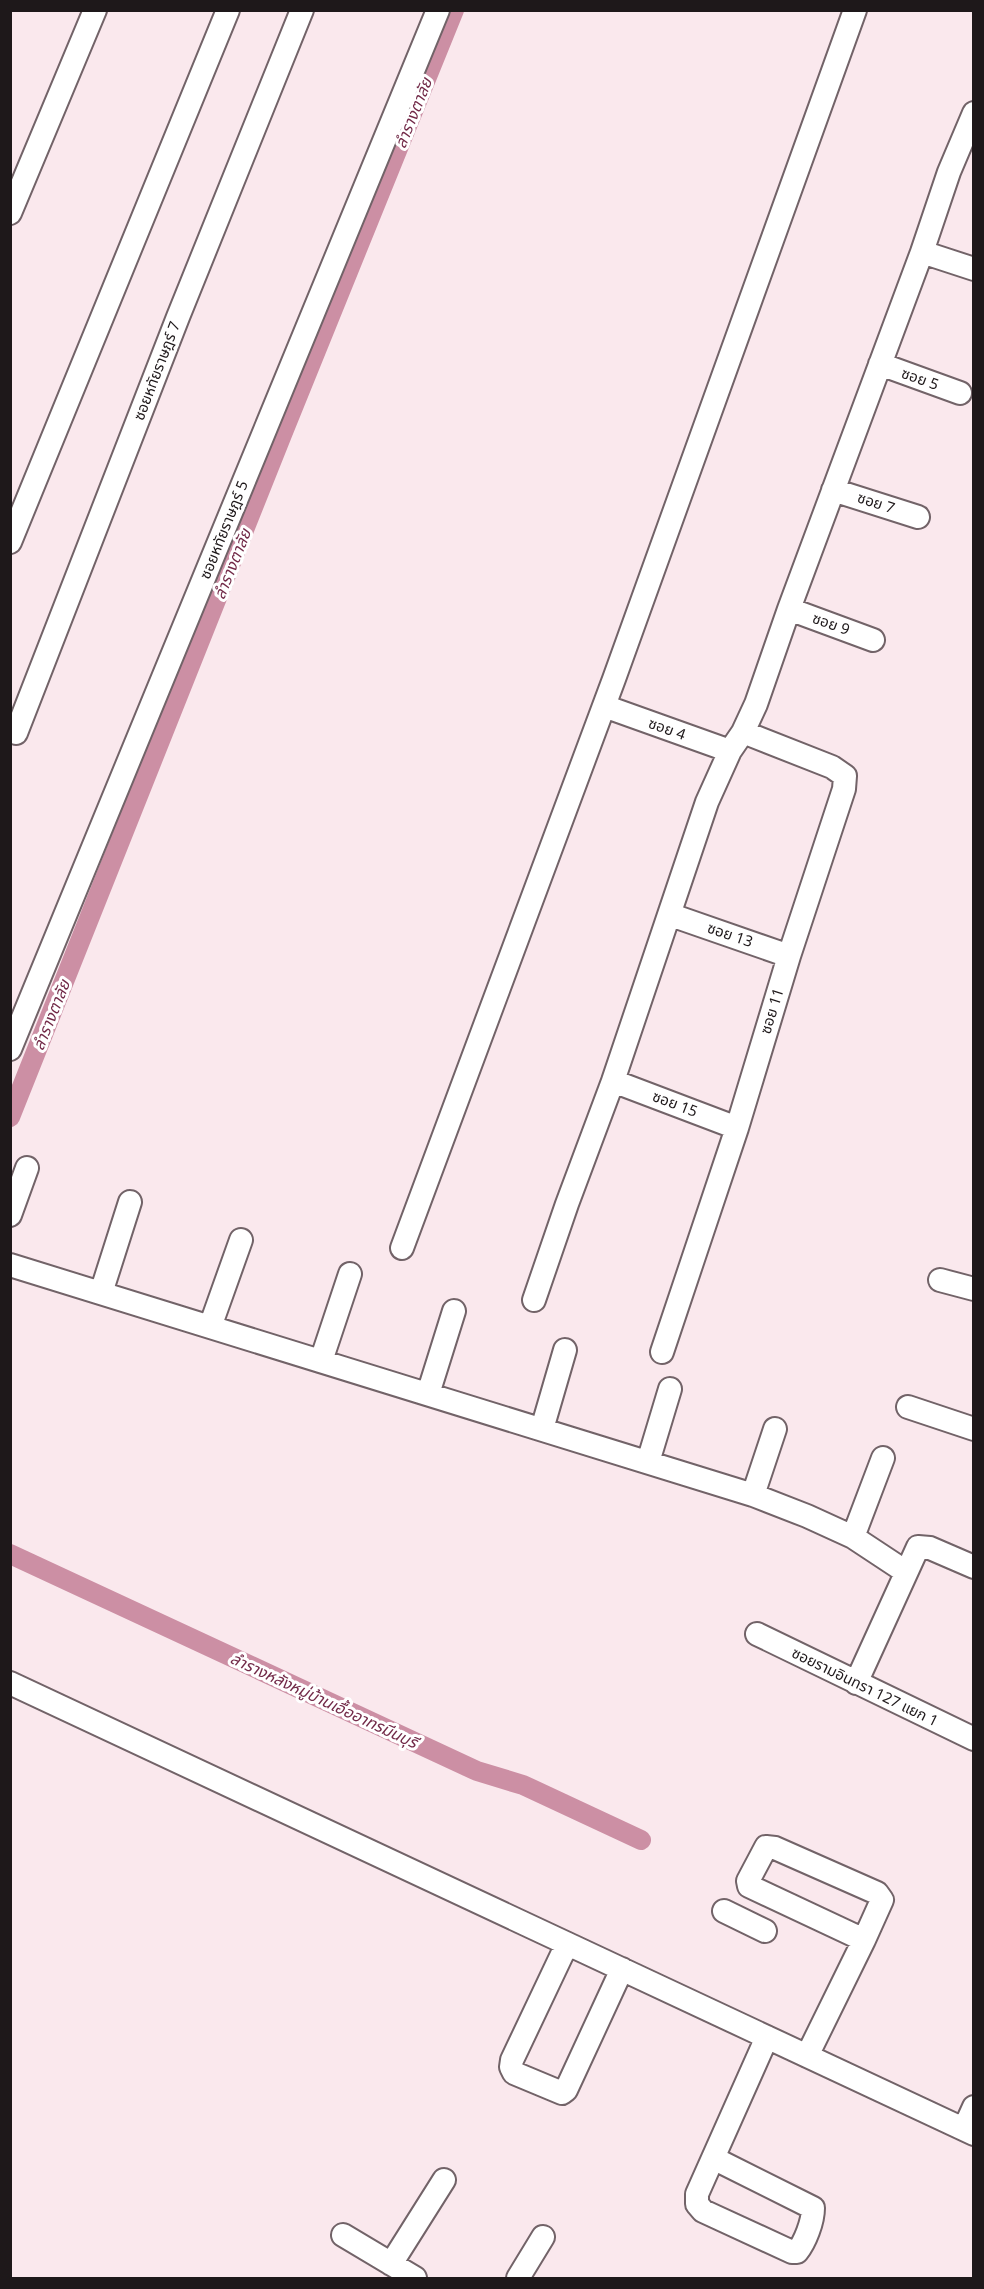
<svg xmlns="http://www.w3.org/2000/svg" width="984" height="2289" viewBox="0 0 984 2289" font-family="'Noto Sans','Noto Sans Thai',sans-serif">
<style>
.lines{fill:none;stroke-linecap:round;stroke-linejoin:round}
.canal{stroke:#cc8fa4;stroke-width:20}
.street-casing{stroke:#726368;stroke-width:26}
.street{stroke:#fff;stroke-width:22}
.labels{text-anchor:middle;stroke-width:6;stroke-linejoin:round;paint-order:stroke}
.street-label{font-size:15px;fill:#1e181a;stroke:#fff}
.water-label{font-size:16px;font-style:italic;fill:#722a48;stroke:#fff}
</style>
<rect width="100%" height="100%" fill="#fae8ed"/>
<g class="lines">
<!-- canal -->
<path class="canal" d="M10,1117L283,432L454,10
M10,1554L477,1771L523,1785L641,1840"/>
<!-- street casing -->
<g class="street-casing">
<path id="street" d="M10,213L95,10
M922,252L974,269
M880,364L960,393
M833,490L918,517
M10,542L228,10
M789,609L873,640
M604,706L730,751
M16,733L178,317L302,10
M671,915L789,956
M10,1049L438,10
M613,1081L737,1128
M10,1215L27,1168
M402,1248L614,679L855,10
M10,1265L753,1495L807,1516L853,1537L906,1572
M940,1280L974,1289
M101,1293L130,1202
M534,1300L567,1204L613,1081L707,802L730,751L743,732L756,704L789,609L922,252L949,172L974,113
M210,1327L241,1240
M662,1352L737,1128L789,956L844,789L845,776L832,767L743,732
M321,1361L350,1274
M428,1394L454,1311
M908,1407L974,1429
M542,1429L565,1350
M648,1462L670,1389
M753,1495L775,1429
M853,1537L883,1458
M757,1634L974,1739
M10,1683L974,2134
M856,1683L918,1547L930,1548L974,1567
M766,1847L775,1848L877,1893L882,1900L864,1940L749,1886L748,1881Z
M724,1911L765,1931
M567,1944L512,2060L511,2067L514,2073L562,2093L566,2090L622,1969
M807,2056L864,1940
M964,2129L974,2107
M713,2158L813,2208C813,2222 805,2242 797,2252H792L703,2211L697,2204V2194L767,2037
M343,2235L415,2278
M391,2264L444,2180
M518,2278L543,2237"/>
</g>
<!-- street -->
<use href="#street" class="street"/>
</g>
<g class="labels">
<!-- street labels -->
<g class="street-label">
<text transform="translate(157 371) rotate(-69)" y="5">ซอยหทัยราษฎร์ 7</text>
<text transform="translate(920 379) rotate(20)" y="5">ซอย 5</text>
<text transform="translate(876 503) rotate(18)" y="5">ซอย 7</text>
<text transform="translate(224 530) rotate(-68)" y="5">ซอยหทัยราษฎร์ 5</text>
<text transform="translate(831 624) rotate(20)" y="5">ซอย 9</text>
<text transform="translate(667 729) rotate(20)" y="5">ซอย 4</text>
<text transform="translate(730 935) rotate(19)" y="5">ซอย 13</text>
<text transform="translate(772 1011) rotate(-73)" y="5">ซอย 11</text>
<text transform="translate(675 1104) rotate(21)" y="5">ซอย 15</text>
<text transform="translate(865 1687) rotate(26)" y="5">ซอยรามอินทรา 127 แยก 1</text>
</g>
<!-- water labels -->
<g class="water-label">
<text transform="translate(413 113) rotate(-68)" y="6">ลำรางตาลัย</text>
<text transform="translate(232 564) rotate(-68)" y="6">ลำรางตาลัย</text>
<text transform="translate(51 1015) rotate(-68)" y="6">ลำรางตาลัย</text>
<text transform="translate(324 1700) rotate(25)" y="6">ลำรางหลังหมู่บ้านเอื้ออาทรมีนบุรี</text>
</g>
</g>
<!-- border -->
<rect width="984" height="2289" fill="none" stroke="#1e181a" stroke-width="24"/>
</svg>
